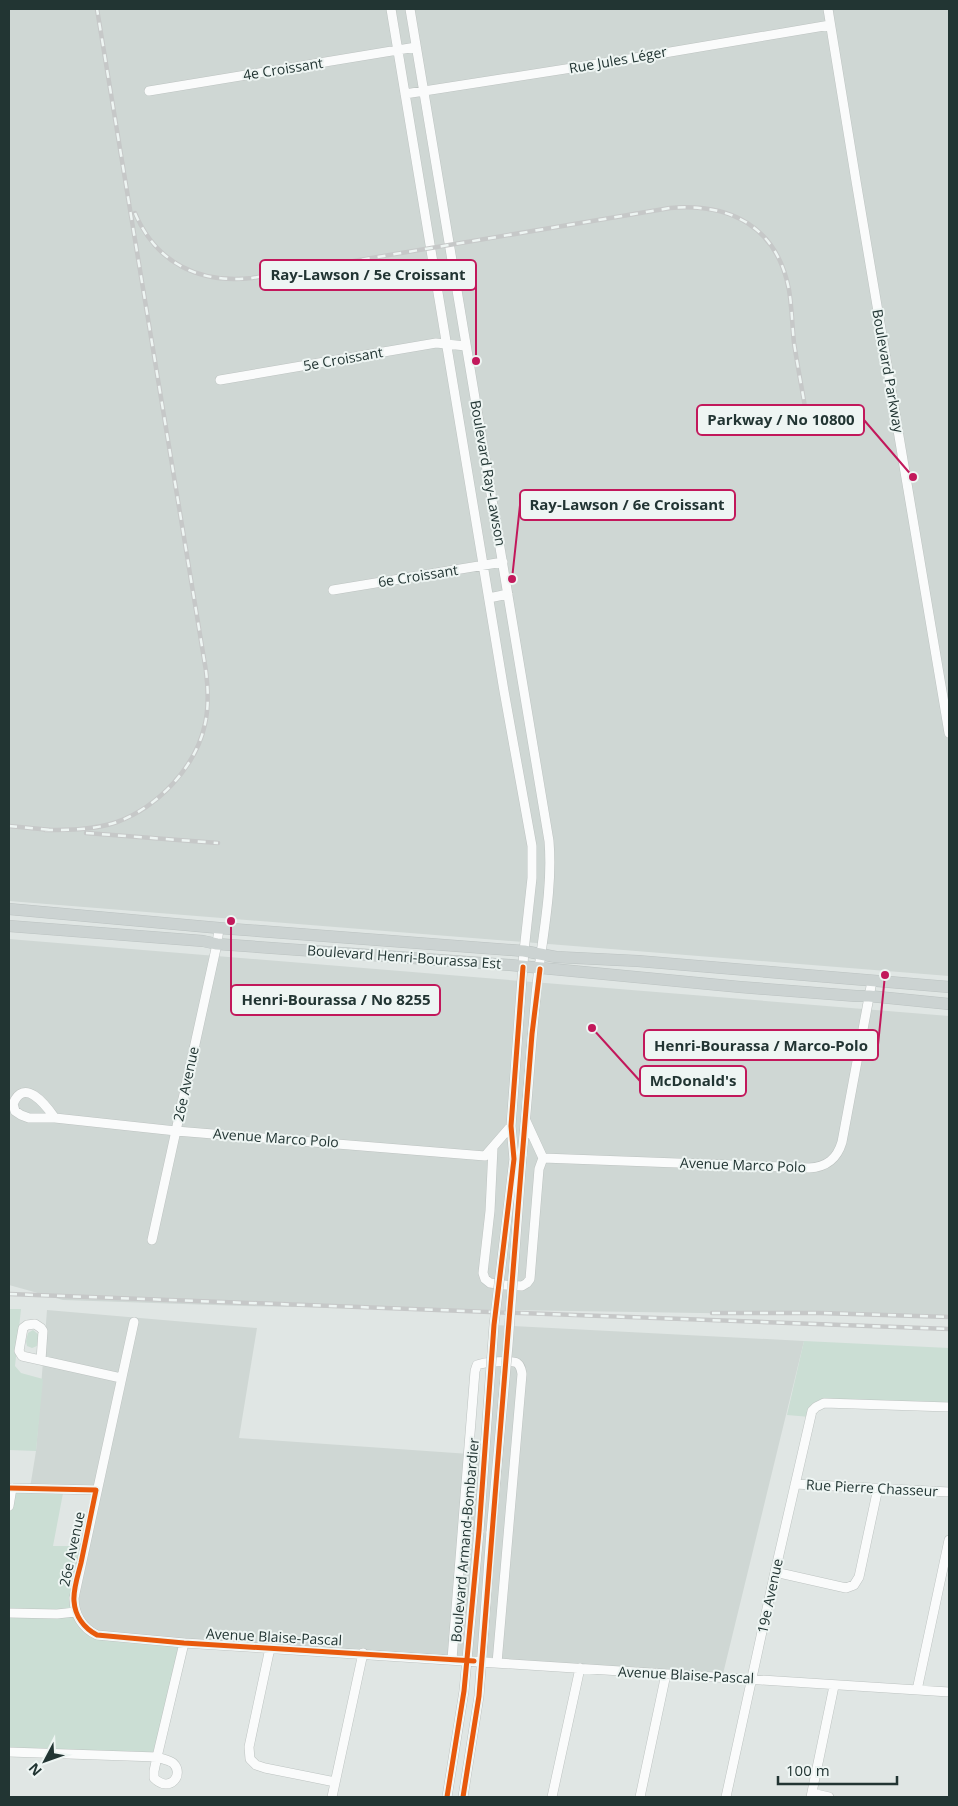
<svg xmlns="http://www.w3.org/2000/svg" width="958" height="1806" viewBox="0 0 958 1806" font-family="'Open Sans',sans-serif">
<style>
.built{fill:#cfd7d4}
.green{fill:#cbded4}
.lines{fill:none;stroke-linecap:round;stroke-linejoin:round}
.minor-casing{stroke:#bdc3c1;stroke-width:10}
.major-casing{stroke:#bbc2c1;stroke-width:12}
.minor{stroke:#fafbfb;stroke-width:9}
.major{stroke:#ccd3d2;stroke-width:11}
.rail-casing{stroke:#c6c8c8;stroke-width:4.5}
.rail{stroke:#eef5f3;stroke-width:2.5;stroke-dasharray:8;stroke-linecap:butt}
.minor-bridge-casing{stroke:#bdc3c1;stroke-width:10;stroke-linecap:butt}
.minor-bridge{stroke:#fafbfb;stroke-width:9}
.cycleway-casing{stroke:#eef5f3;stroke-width:8}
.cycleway{stroke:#e8590c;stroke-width:5}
.labels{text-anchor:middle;stroke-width:4;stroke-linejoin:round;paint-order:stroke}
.street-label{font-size:14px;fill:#223533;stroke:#eef5f3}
.leader{fill:none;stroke:#c2185b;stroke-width:2}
.callout-dot{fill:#c2185b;stroke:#eef5f3;stroke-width:2}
.callout{fill:#eef5f3;stroke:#c2185b;stroke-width:2}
.callout-label{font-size:15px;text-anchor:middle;font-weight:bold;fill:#223533}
</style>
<rect width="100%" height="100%" fill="#e0e6e4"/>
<!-- built -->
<path class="built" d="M9,9H949V976L9,901Z
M9,939L949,1016V1317L244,1306L63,1300L9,1285Z
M47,1310L257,1328L239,1438L484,1455L494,1325L804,1341L722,1678L97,1635L75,1612L96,1491L30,1488L36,1451Z"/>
<!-- green -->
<path class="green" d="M9,1309H21L15,1366L21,1373L43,1379L36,1451L9,1450Z
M33,1330L38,1334L39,1338L37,1346L32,1348L27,1346L26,1341L28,1333Z
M804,1341L949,1348V1407L824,1403L810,1417L787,1415Z
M13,1488H64L53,1546H84L74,1603L91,1632L184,1643L157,1757L9,1752V1506Z"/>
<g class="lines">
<!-- minor casing -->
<g class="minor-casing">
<path id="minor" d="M391,9L504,691L532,846V878L524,951L511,1126L514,1159
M410,9L549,841C553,889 542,938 537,985C531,1042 528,1099 522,1156
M828,9L856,181L949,733
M149,91L416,47
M405,94L623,60L830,25
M220,380L436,343L466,346
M333,590L503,562
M489,598L508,594
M55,1118C45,1104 24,1077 13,1104L15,1111L21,1115L29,1118H55L176,1131L485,1156L511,1126
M493,1148L490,1211L483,1273L485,1279L490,1283L505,1285L522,1286L527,1283L530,1279L539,1169L543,1158L526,1121
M543,1158L809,1168C827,1167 837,1159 842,1142L872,981
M152,1240L217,944L219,928
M134,1322L74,1598C74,1614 82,1628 97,1635L184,1643L949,1692
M41,1360L43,1331L41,1328L35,1324L27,1325L23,1328L19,1351L22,1356L121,1378
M795,1484L949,1492
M9,1488L96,1490
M9,1506L12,1488
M775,1572L846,1588L854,1585L859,1577L878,1488
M9,1613L57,1614L75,1612
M270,1648L249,1747L250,1759L256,1765L265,1768L335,1782
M452,1659L475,1371L477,1365C484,1362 512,1360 517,1363C521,1366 521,1369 522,1374L497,1663
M917,1690L949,1540
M9,1752L157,1757C162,1759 169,1760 173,1763C185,1774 170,1794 154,1778V1771L157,1757L184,1643
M812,1793L829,1797
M332,1797L363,1653
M447,1797L464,1691L479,1531
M463,1797L479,1696L491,1532
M552,1797L580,1668
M640,1797L666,1674
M726,1797L775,1572L812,1411L816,1407L824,1403L949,1407
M811,1797L834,1686"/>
</g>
<!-- major casing -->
<g class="major-casing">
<path id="major" d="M9,909L219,928L524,951L556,957L638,961L949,987
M9,926L203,941L217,944L510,965L740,987L856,996H869L949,1004"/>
</g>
<!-- minor -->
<use href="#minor" class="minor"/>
<!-- major -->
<use href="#major" class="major"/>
<!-- rail casing -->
<g class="rail-casing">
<path id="rail" d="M135,213C156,263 199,284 252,278L670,208C730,203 777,226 789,290C792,307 792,325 794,343C798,369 803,394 807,419
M9,826L51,830
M45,830C69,830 94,830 117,822C158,807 196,767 205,724C209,706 208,688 206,671L97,9
M86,833L218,843
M9,1294L949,1329
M712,1313H820L949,1317"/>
</g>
<!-- rail -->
<use href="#rail" class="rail"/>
<!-- minor-bridge casing -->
<g class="minor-bridge-casing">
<path id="minor-bridge" d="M479,1531L494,1325L514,1159
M491,1532L508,1345L522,1156"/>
</g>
<!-- minor-bridge -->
<use href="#minor-bridge" class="minor-bridge"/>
<!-- cycleway casing -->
<g class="cycleway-casing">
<path id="cycleway" d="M9,1488L96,1490C91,1515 86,1539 81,1563C78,1575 73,1589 74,1601C75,1616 84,1628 97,1635L184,1643L474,1661
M447,1797L464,1691L479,1531L494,1325L514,1159L511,1126L523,967
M463,1797L479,1696L532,1034L540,969"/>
</g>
<!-- cycleway -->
<use href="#cycleway" class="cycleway"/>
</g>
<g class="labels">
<!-- street labels -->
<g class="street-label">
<text transform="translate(618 60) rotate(-10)" y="5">Rue Jules Léger</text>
<text transform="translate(283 69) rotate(-9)" y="5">4e Croissant</text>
<text transform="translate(343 359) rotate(-10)" y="5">5e Croissant</text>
<text transform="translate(888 371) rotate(80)" y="5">Boulevard Parkway</text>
<text transform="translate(488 473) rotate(80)" y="5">Boulevard Ray-Lawson</text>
<text transform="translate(418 576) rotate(-9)" y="5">6e Croissant</text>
<text transform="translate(404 957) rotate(4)" y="5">Boulevard Henri-Bourassa Est</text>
<text transform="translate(186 1084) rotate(-78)" y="5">26e Avenue</text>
<text transform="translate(276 1138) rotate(4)" y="5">Avenue Marco Polo</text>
<text transform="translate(743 1165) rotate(2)" y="5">Avenue Marco Polo</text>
<text transform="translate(872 1488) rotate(3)" y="5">Rue Pierre Chasseur</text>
<text transform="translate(465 1540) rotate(-85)" y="5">Boulevard Armand-Bombardier</text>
<text transform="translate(72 1549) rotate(-78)" y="5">26e Avenue</text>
<text transform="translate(770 1596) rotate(-78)" y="5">19e Avenue</text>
<text transform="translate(274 1637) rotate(3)" y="5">Avenue Blaise-Pascal</text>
<text transform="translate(686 1675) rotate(3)" y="5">Avenue Blaise-Pascal</text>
</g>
</g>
<!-- callouts -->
<path class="leader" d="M476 361L476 275M913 477L864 420M512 579L520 505M231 921L231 1000M885 975L878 1045M592 1028L640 1081"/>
<g class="callout-dot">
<circle cx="476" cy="361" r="5"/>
<circle cx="913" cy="477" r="5"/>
<circle cx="512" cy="579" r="5"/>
<circle cx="231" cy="921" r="5"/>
<circle cx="885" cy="975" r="5"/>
<circle cx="592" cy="1028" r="5"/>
</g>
<g class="callout">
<rect x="260" y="260" width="216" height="30" rx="5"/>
<rect x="697" y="405" width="167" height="30" rx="5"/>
<rect x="520" y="490" width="215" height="30" rx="5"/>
<rect x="231" y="985" width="209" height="30" rx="5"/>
<rect x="644" y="1030" width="234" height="30" rx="5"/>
<rect x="640" y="1066" width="106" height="30" rx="5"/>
</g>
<g class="callout-label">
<text x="368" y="280">Ray-Lawson / 5e Croissant</text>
<text x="781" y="425">Parkway / No 10800</text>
<text x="627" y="510">Ray-Lawson / 6e Croissant</text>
<text x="336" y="1005">Henri-Bourassa / No 8255</text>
<text x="761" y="1051">Henri-Bourassa / Marco-Polo</text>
<text x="693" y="1086">McDonald's</text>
</g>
<!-- border -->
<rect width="958" height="1806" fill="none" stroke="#223533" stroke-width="20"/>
<!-- north arrow -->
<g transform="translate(45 1761) rotate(229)" stroke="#eef5f3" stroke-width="4" paint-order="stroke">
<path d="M0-4L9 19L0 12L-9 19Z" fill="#223533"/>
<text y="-8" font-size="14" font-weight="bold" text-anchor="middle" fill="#223533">N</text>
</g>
<!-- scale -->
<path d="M778 1776v8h119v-8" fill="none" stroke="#223533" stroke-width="2.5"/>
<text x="786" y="1776" font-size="15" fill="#223533" stroke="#eef5f3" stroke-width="4" paint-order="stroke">100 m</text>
</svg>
